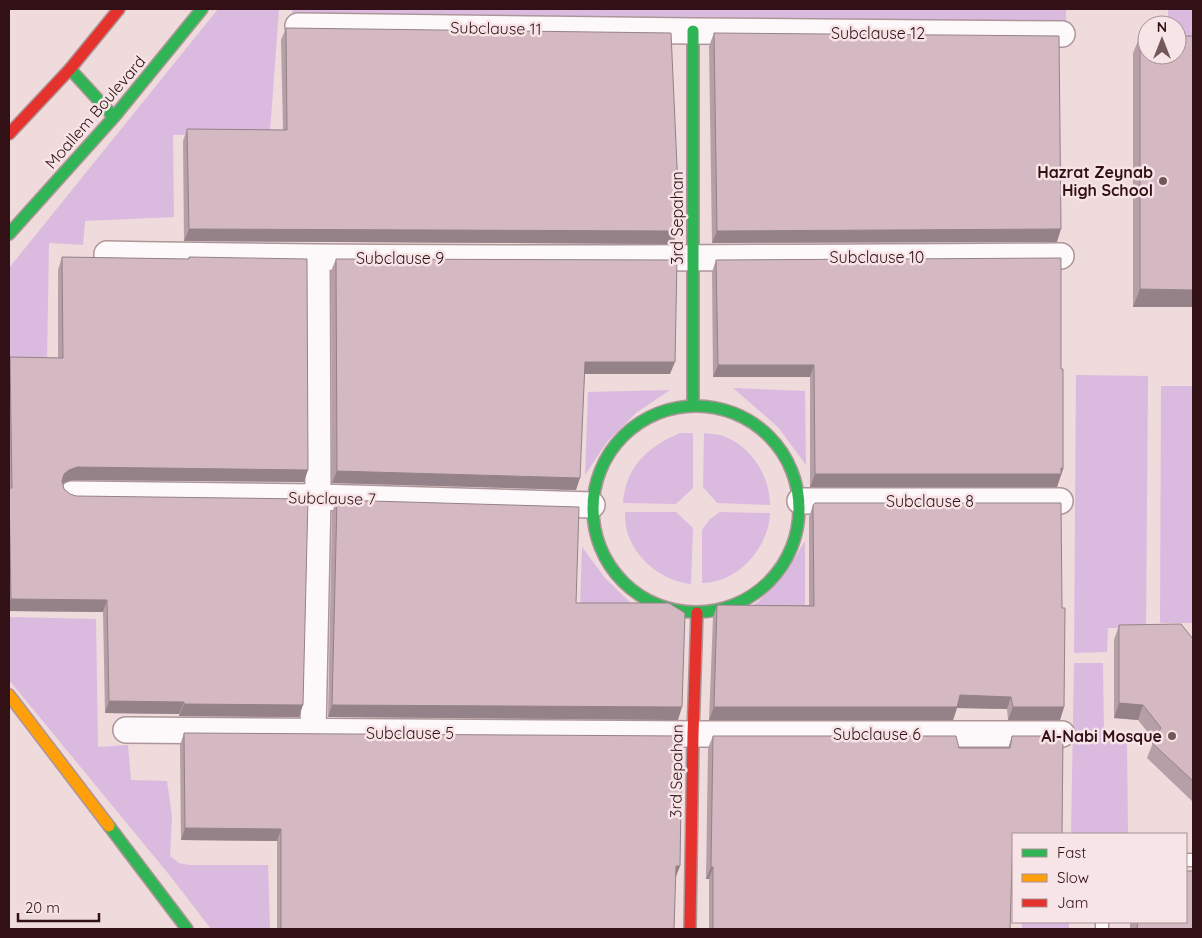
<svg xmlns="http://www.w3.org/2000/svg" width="1202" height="938" viewBox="0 0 1202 938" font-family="Quicksand,sans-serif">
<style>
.green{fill:#dbbae0}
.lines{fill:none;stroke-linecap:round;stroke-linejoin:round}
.lane-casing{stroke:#ae9598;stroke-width:15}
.street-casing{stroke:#ae9598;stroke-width:28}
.fast-casing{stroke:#ae9598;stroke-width:14}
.slow-casing{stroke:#ae9598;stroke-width:14}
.jam-casing{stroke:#ae9598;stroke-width:14}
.lane{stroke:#fdf9fa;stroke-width:12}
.street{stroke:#fdf9fa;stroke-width:25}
.fast{stroke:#30b455;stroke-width:11}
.slow{stroke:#ff9f0a;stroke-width:11}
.jam{stroke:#e5322d;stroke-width:11}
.wall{fill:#b69fa7}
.shaded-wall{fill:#948288}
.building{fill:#d4b9c2;stroke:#948288}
.poi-dot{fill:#74575b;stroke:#f7e4e6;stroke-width:2}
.labels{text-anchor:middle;stroke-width:5;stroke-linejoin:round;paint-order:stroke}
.street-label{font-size:16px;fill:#311116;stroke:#f7e4e6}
.poi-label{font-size:16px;font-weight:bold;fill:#311116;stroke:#f7e4e6;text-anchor:end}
</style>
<rect width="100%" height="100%" fill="#efdadc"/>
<!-- green -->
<path class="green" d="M218,9H279L270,132L173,135L174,217L85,221L83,245L49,243L47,363L9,364V268Z
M292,9H1066V24L292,15Z
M1168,9H1193V44H1177V25H1168Z
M1076,375L1148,376L1146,628H1108L1107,652L1074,653Z
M1161,386H1193V623H1160Z
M733,388L805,391L806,465L778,427Z
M670,390L636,413L607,442L585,475L588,392Z
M680,433H693V488L676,504L623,503C626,467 647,447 680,433Z
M704,433C709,434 715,434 720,435C750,444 770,475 770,505L717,503L703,487Z
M625,512H676L693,528L691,584C656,580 623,549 625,512Z
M720,512L770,513C769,548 737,583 702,583V530L710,519Z
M805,541V612L742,613L759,601L784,575Z
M582,547L605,578L636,608L580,610Z
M9,617L96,619L98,747L128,745L131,780L167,781L172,816L170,856L179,863L189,865H268L270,929H211L171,877L9,680Z
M1074,663H1103L1104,738H1127L1128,834H1071Z
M1022,922H1069V929H1022Z"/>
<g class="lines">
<!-- lane casing -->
<g class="lane-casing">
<path id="lane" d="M1186,860H1193
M1102,929V922"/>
</g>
<!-- street casing -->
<g class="street-casing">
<path id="street" d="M298,26L693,31L1062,34
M107,254C425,260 743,258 1061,256
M72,494L318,497L592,505
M800,501H1060
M126,730L693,734H1062
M313,732L318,497L317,258"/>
</g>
<!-- fast casing -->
<g class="fast-casing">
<path id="fast" d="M693,31V406
M70,69L114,117
M9,234L114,117L202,9
M593 509a103 103 0 1 1 206 0a103 103 0 1 1-206 0Z
M109,826L187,929"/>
</g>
<!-- slow casing -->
<g class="slow-casing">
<path id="slow" d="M9,695L109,826"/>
</g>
<!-- jam casing -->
<g class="jam-casing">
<path id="jam" d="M9,134L70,69L119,9
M690,929L693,734L697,613"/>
</g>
<!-- lane -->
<use href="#lane" class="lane"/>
<!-- street -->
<use href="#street" class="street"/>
<!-- fast -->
<use href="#fast" class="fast"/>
<!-- slow -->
<use href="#slow" class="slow"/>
<!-- jam -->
<use href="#jam" class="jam"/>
</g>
<!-- wall -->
<path class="wall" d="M286,28L677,231L673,244L184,241L183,141L187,129L283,130L281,40Z
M714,33L1057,242L712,243L709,46Z
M1140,36L1193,307H1133V53Z
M62,257L188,259L189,257L304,482L72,480L65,482L63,484L64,489L299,717L179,716V714L105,713L103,612L9,611V360L10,357L58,358V270Z
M336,259L670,374H585L576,490L332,483L331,271Z
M716,260L1061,369L1063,469L1057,487H810V377H713L712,272Z
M337,500L678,720L328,717L332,512Z
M813,505L1062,608L1064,707L1060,720H1008L1007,709L957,708L953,720H709L713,617L717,605H809V517Z
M1119,625L1193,639V802L1147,758L1154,740L1138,720L1114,718V640Z
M184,733L680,866L675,878L674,929H277V841L181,840L180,745Z
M713,736L959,748H1008L1012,736L1013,850L1010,929H709V879H706L708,748Z
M1130,922H1186L1193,929H1130Z"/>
<!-- shaded-wall -->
<path class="shaded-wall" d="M189,229L677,231L673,244L184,241Z
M1061,229L1057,242L712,243L717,231Z
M1140,289L1193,290V307H1133Z
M585,362H675L670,374H581Z
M718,365H814L810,377H713Z
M77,467L308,470L304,482L72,480L65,482L60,486L64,474L69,470Z
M1063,469L1057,487H810L815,474Z
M337,471L580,478L576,490L332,483Z
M11,599L107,600L103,612L9,611V605Z
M960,695L1011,697L1007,709L957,708L953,720H709L714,707Z
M109,701L184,702L179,714L105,713Z
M1119,703L1143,705L1138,720L1114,718Z
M184,704L303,705L299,717L179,716Z
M332,705L682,707L678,720L328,717Z
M1013,707H1064L1060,720H1008Z
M185,828L281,829L277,841L181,840Z
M676,866H680L675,879Z
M711,867H713L709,879H706Z"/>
<!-- building -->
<path class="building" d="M286,28L671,33L678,188L677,231L189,229L187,129L287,130Z
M714,33L1059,36L1061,229L717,231Z
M1140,36H1147V55H1177V36H1193V290L1140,289Z
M62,257L189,259V257L307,259L308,470L77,467L69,470L64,474L62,481L64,489L70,494L76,496L308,499L303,705L184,704V702L109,701L107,600L11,599L9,488H12L10,357L63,358Z
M1061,258V369H1063V469L1061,468V474H815L814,365H718L716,260Z
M336,259L677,260L675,362H585L580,478L337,471Z
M337,500L579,507L576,603H669L685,613L682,707L332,705Z
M815,503H1061L1062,608H1065L1064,707H1013L1011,697L960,695L957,707H714L717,605L814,606L813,505Z
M1181,624L1193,639V781L1152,743L1161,728L1143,705L1119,703V625Z
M184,733L682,736L680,866H676L674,929H281V829L185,828Z
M713,736H956L959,748H1010L1012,736H1063L1062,834H1013L1010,929H713V867H711Z
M1186,871H1193V929H1137L1138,922H1186Z"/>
<!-- markers -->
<g class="poi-dot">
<circle cx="1163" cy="181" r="5"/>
<circle cx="1172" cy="736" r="5"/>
</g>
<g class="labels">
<!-- street labels -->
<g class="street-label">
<text transform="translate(496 28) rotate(1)" y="6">Subclause 11</text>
<text x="878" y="39">Subclause 12</text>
<text transform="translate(95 112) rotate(-49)" y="6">Moallem Boulevard</text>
<text transform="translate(677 218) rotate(-90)" y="6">3rd Sepahan</text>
<text x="877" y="263">Subclause 10</text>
<text x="400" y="264">Subclause 9</text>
<text transform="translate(332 498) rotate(1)" y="6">Subclause 7</text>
<text x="930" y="507">Subclause 8</text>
<text x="410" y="739">Subclause 5</text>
<text x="877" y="740">Subclause 6</text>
<text transform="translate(676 771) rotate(-89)" y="6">3rd Sepahan</text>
</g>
<!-- poi labels -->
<g class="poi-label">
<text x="1153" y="178">Hazrat Zeynab<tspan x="1153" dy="18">High School</tspan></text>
<text x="1162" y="742">Al-Nabi Mosque</text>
</g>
</g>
<!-- border -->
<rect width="1202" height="938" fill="none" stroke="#311116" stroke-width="20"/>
<!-- legend -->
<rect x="1012" y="833" width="175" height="90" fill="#f7e4e6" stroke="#a89093"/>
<rect x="1022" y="849" width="25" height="8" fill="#30b455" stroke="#a89093"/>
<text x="1057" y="858" font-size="15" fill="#311116">Fast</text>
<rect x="1022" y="874" width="25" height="8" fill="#ff9f0a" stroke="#a89093"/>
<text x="1057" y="883" font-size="15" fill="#311116">Slow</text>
<rect x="1022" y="899" width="25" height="8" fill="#e5322d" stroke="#a89093"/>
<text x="1057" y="908" font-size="15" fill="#311116">Jam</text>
<!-- north arrow -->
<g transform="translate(1162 40)"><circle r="24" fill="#f7e4e6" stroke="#a89093"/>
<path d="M0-4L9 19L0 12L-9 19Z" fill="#74575b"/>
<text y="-8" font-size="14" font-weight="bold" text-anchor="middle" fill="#311116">N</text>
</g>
<!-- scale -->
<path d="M18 913v8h81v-8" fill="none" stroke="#311116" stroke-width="2.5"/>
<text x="25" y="913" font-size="15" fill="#311116" stroke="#f7e4e6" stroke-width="4" paint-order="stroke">20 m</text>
</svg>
